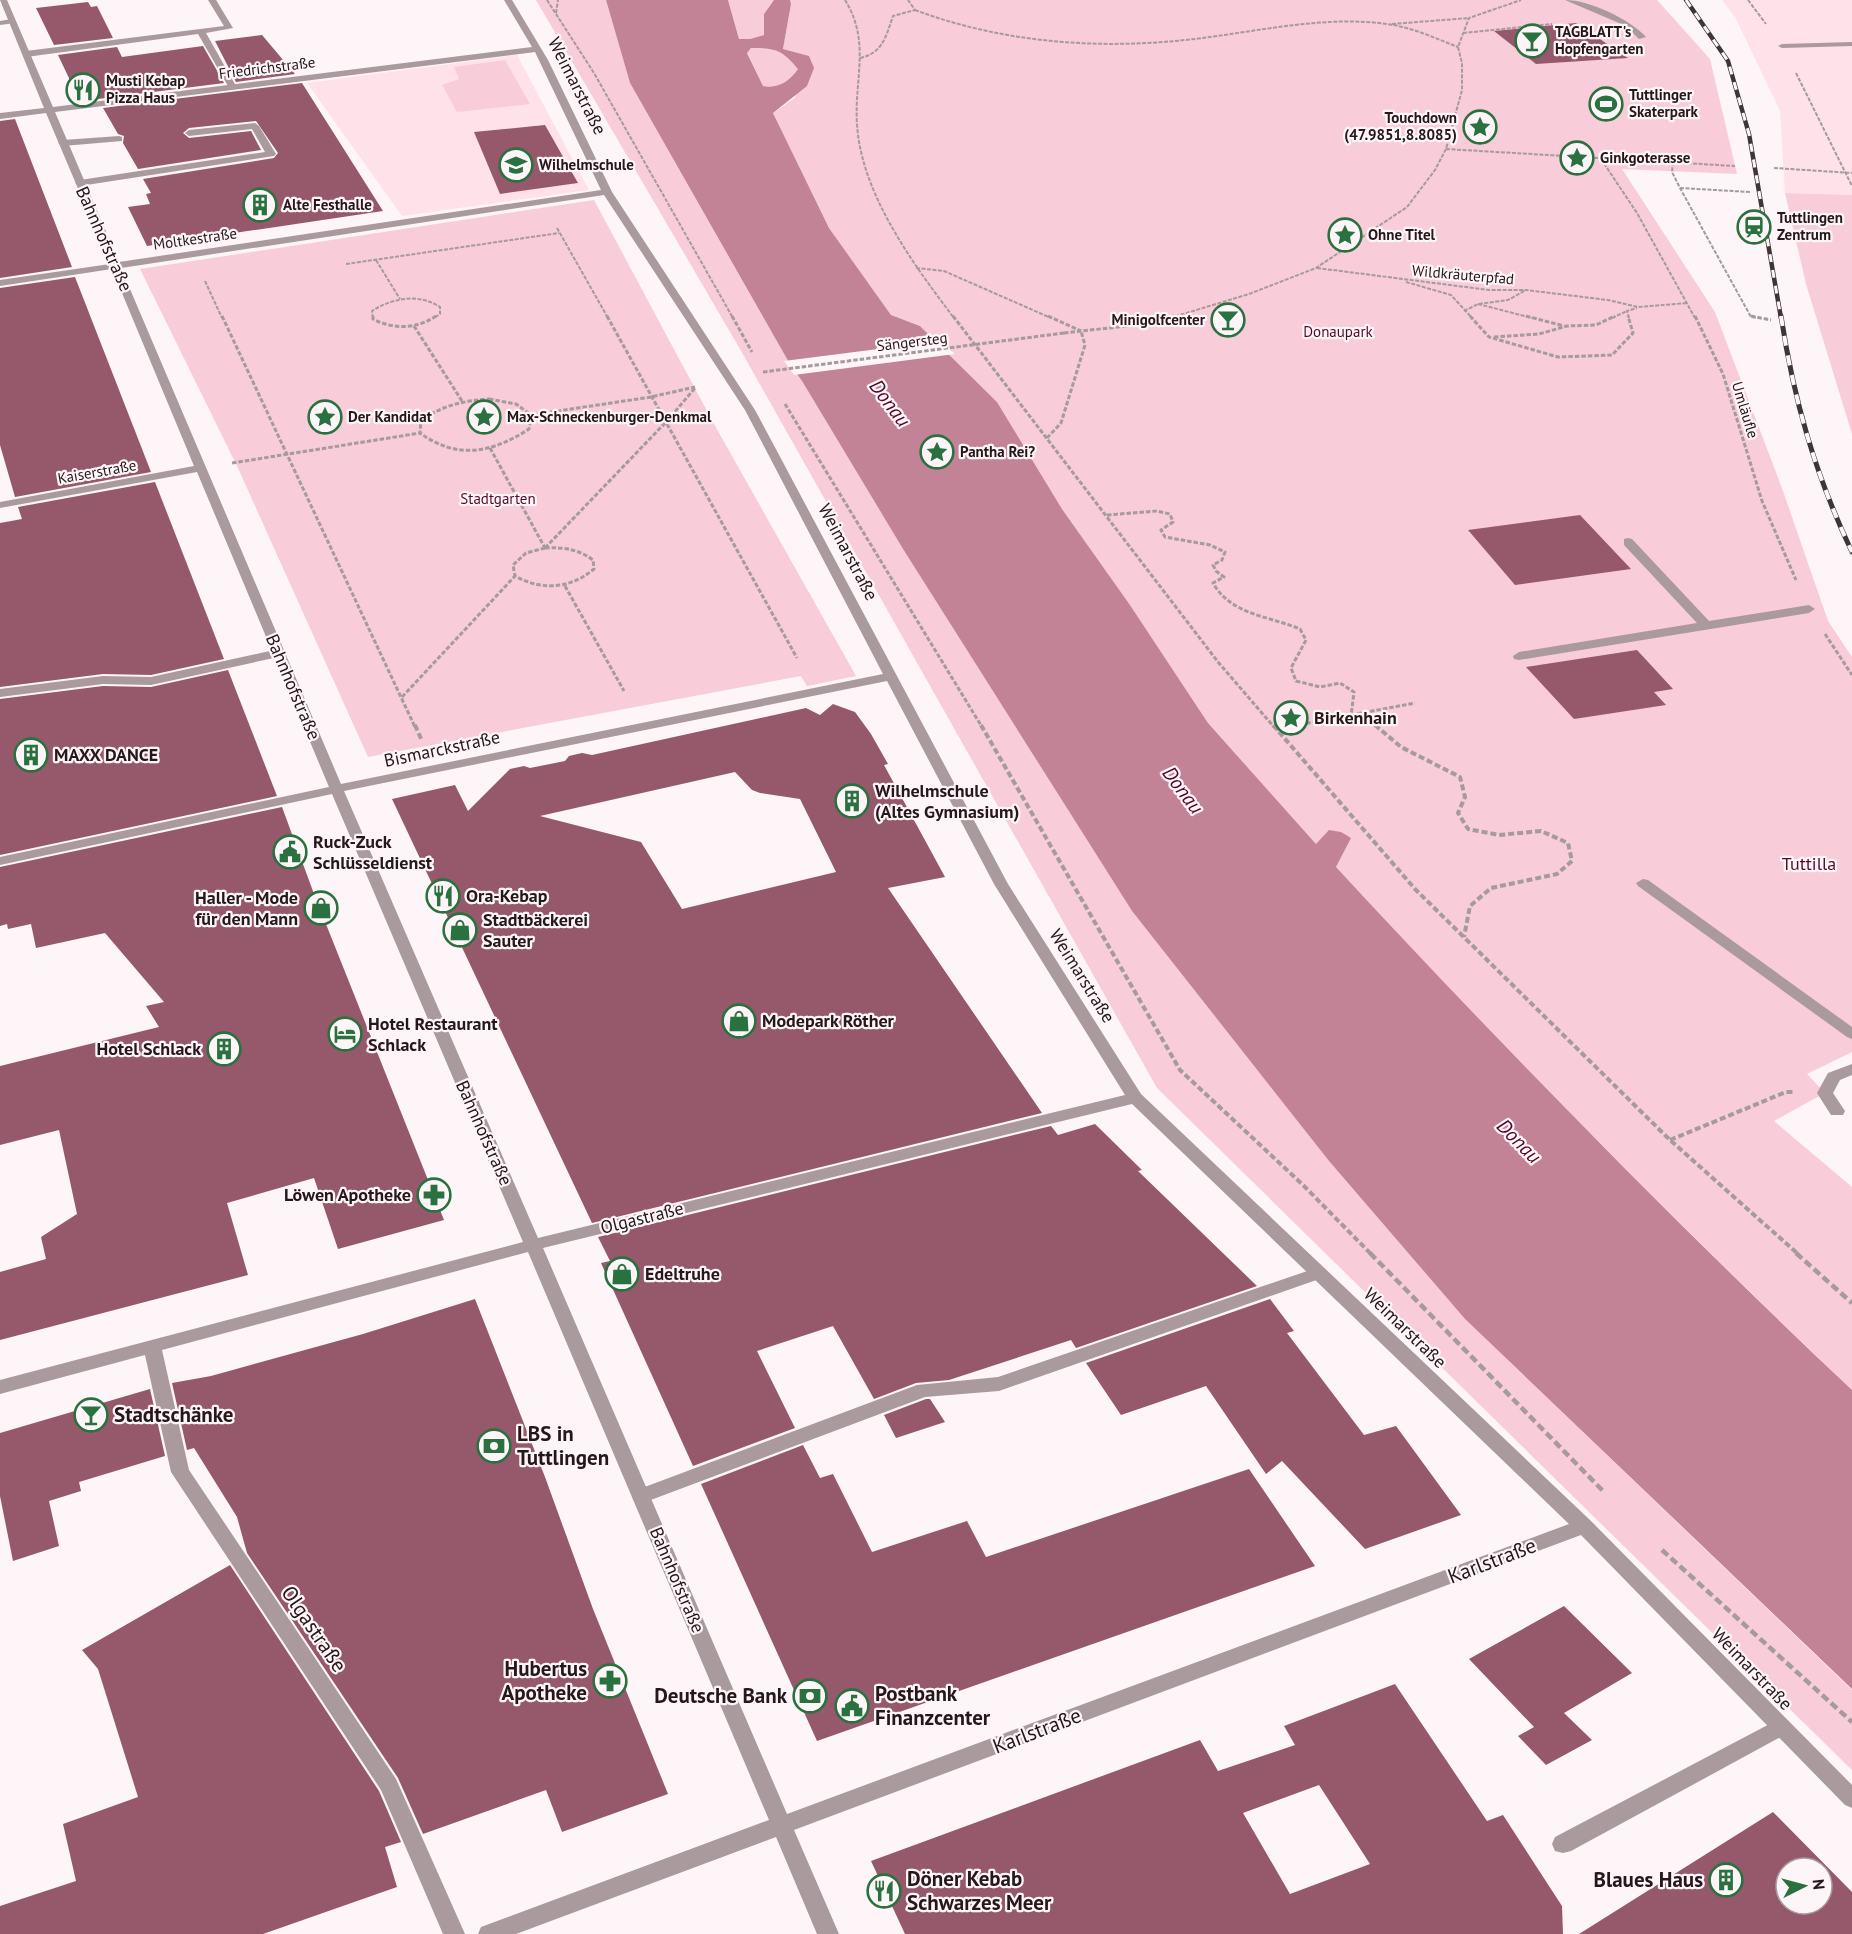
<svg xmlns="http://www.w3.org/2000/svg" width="1852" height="1934" viewBox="0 0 1852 1934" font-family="'PT Sans',sans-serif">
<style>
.built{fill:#ffe2e9}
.green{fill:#f8ccd8}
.water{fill:#c38396;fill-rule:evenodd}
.pier{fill:#fdf5f7}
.building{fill:#95596b;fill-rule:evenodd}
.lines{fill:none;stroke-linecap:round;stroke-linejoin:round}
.path-far3{stroke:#a59a9d;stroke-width:2;stroke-dasharray:4 1.5;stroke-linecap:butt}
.path-far2{stroke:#a59a9d;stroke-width:3;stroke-dasharray:4.5 2;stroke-linecap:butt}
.path-far1{stroke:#a59a9d;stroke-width:4;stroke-dasharray:6 3;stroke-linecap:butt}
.path{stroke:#a59a9d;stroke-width:4.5;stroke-dasharray:8 4;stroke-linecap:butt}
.lane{fill:#aa999d;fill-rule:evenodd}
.street{fill:#aa999d;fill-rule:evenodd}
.rail-far1-casing{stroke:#413438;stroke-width:4.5}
.rail-casing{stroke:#413438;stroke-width:5}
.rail-far1{stroke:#fdf5f7;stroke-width:3;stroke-dasharray:8;stroke-linecap:butt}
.rail{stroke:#fdf5f7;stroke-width:4;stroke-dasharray:10;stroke-linecap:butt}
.path-bridge{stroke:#a59a9d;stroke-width:3;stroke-dasharray:4.5 2;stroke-linecap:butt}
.labels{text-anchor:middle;stroke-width:4.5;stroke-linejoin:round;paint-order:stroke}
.far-poi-label{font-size:15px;font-weight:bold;fill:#25171b;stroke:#fdf5f7;text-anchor:start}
.far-street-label{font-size:15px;fill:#25171b;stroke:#fdf5f7}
.far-park-label{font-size:15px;fill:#56082b;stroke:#fdf5f7}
.street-label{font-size:18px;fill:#25171b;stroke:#fdf5f7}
.poi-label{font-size:18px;font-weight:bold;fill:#25171b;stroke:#fdf5f7;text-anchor:start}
.park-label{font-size:18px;fill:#56082b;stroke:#fdf5f7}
.water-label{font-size:20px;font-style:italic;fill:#530529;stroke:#fdf5f7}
.near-poi-label{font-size:21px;font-weight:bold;fill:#25171b;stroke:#fdf5f7;text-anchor:start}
.near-street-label{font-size:21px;fill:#25171b;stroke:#fdf5f7}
</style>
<rect width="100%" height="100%" fill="#fdf5f7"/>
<!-- built -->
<path class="built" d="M1722,0H1852V195L1785,193L1780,111L1735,17Z
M517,55L589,190L402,216L307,83Z"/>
<!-- green -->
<path class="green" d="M536,0H606L630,83L791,366L802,381L903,549L1132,911L1329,1161L1465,1319L1852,1690V1770L1157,1088L740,349Z
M728,0H774L764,14V35L750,39H739Z
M790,0H1657L1710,59L1737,174L1622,169L1715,312L1783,491L1828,621L1852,657V1052L1807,1074L1825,1093L1774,1121L1852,1187V1390C1674,1221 1502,1046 1336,867L1351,837L1316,844L1208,723L1130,605L1062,509L997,402L920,326L891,315L829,228L773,113L795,98L808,56L783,49L791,4Z
M751,48C775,48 783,51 799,69C790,81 778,89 763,86L747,52Z
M505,60L530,104L457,112L442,85L459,79L454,67Z
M1785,193L1852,195V434L1806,284Z
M594,200L714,424L856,676L807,686L801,676L368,757L238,468L140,269Z"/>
<!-- water -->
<path class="water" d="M606,0H728L739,39H750L764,35V14L774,0H790L791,4L783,49L809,56L814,68L807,86L773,113L829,228L891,315L920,326L997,402L1062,509L1130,605L1208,723L1316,844L1329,830L1341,832L1351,838L1336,867C1502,1046 1674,1222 1852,1390V1689L1465,1319L1329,1161L1132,911L903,549L802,381L791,366L630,83ZM751,48C776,48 782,50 798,69C790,81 778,89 763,86L747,53Z"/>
<!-- pier -->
<path class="pier" d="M941,341L955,354L794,375L784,361Z"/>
<!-- building -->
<path class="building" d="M88,2L91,7L97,6L113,38L54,45L36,8Z
M1576,23L1628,58L1536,64L1494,31Z
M262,35L295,74L236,82L215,41Z
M203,46L224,83L98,99L95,93L77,95L58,55L117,47L122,57Z
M302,83L383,211L147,246L128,207L150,204L146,194L151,193L143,179L274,158L278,153L256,121L189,128L183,133L189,138L251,131L261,150L138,169L123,143L124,136L118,134L103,108Z
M15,119L72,267L0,278V121Z
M545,125L578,183L500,194L474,132Z
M75,277L151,472L15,497L0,445V288Z
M155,482L224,659L151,675L103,674L0,687V523L22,519L18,507Z
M1580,515L1631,569L1515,585L1468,530Z
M1637,650L1673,689L1654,692L1666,705L1574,719L1526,667Z
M228,670L277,796L0,855V699L103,686L151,687Z
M833,704L855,712L871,734L888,764L884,765L945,877L888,888L1042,1113L592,1223L392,799L455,785L468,811L510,769L524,766L530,768L565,761L569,756L582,753L592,755L806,708L820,715ZM735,772L752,790L760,793L800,799L836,872L682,909L641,842L540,816Z
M282,807L314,894L444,1220L338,1249L314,1178L227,1203L248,1275L0,1340V1272L46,1259L41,1237L77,1214L59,1130L0,1145V1066L159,1027L146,1006L164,1002L105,933L36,948L31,924L8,929L7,924L0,926V867Z
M1095,1124L1142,1170L1138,1171L1257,1286L1076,1348L1071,1340L949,1380L916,1383L874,1399L833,1326L757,1351L795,1428L693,1466L601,1263L610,1261L598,1237L1051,1126L1058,1135Z
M475,1299L545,1477L593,1609L668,1794L562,1832L546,1790L423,1834L398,1778L247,1553L237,1517L194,1448L187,1450L172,1383L211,1376L363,1334Z
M1270,1299L1294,1331L1287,1333L1364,1435L1396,1426L1461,1515L1365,1549L1282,1461L1266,1474L1206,1386L1121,1415L1086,1363Z
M150,1389L165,1456L79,1482L81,1491L49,1501L59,1546L13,1561L0,1496V1433Z
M926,1399H930L945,1422L896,1438L884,1415Z
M803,1445L820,1478L833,1474L872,1552L967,1521L986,1557L1249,1469L1315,1566L817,1741L701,1484Z
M230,1565L379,1791L401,1842L385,1847L397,1887L263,1934H0V1906L76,1881L63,1824L138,1797L98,1669L82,1650Z
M1564,1606L1632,1673L1564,1713L1592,1740L1546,1765L1518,1736L1534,1727L1469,1659Z
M1395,1684L1487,1821L1503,1815L1562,1906L1563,1934H905L871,1861L1200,1740L1218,1771L1295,1745L1284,1726ZM1319,1785L1370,1864L1290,1894L1243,1813Z
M1773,1812L1852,1892V1934H1579ZM1786,1868H1822V1904H1786Z"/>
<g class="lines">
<!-- path-far3 -->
<path class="path-far3" d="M547,0L594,73L733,318
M845,0C871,42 854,79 857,124C861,194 914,265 954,318
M1748,0L1766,24
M915,10C998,41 1088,49 1175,41C1245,35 1324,13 1393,25C1416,29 1437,39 1458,47
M556,13L558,0
M1392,24L1469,18
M1463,33L1552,24
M860,58C883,53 886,36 893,16L915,10L908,0
M1796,73L1852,186
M1446,149L1735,166
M1601,159L1637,213L1695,318
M1673,162L1672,172L1680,188L1751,317L1757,318
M1774,168L1852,173
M1680,188L1750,192
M557,228L608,318
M376,260L400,299
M346,264L559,233
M916,268L944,271L1051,318
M1317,268L1489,290H1526L1608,300L1638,307L1688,303
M205,281L222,318
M1406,282L1451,295L1472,318
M1478,304L1532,318
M1464,311L1478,304L1508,300L1526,290
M373,318L372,311C392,298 419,293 440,307V314L434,318
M1170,318L1249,294L1316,268L1407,207L1435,170L1446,149L1462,90V63L1458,47L1469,18L1521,0
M1612,318L1627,311
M1629,318L1627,311L1637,308"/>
<!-- path-far2 -->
<path class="path-far2" d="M222,316L415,727
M373,316V319C394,330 417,329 436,316
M607,316L797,658
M732,316L752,352
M953,316L1218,662L1274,727
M1048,316L1081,331
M1470,316L1489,337L1558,357L1612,355L1633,333L1628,316
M1526,316L1564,326
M1695,316L1723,374L1762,501L1796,580
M1751,316L1771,320
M414,326L462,401
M1064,333L1153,323L1175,316
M1494,337L1539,334L1567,326L1596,325L1615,316
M489,399L516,404L531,415L529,429C492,453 457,460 420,433L421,421C442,405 463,401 489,399Z
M785,404L982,727
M531,415L651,397L695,387
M1047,438L1061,423L1085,345L1081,331
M490,448L545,548
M232,463L420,433
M1107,515L1157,511L1170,514L1173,522L1161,530L1165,537L1210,545L1225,552L1222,560L1213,565L1216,571L1224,577L1213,583C1231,615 1269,616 1300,629L1306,640L1291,668L1296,681L1320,687L1340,683L1354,692L1351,716
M545,548C563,547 578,549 593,560L594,569C570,589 542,591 515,576L513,565L526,553Z
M545,548L667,421L695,388
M565,586L624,691
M1825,634L1852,675
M402,697L515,576
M1364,713L1377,727
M1287,727L1415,703"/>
<!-- path-far1 -->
<path class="path-far1" d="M415,725L422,741
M981,725L1180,1070L1303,1185L1371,1254
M1273,725L1415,889L1670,1140L1798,1254
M1375,725L1401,747L1460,777L1465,797L1458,813L1468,829L1499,835L1541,831L1568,843L1572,861L1557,874L1491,888L1470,906L1464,937
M1276,729L1295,725
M1670,1140L1786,1092H1795"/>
<!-- path -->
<path class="path" d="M1370,1253L1604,1492
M1796,1253L1852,1303
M1662,1550L1852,1722"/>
<!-- lane -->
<path class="lane" d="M208,0H216L233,28L206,33L236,86L235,88L228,86L198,34L26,57L22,54L26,51L224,26Z
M1565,0C1589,0 1630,19 1646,37L1639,39L1626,26Z
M12,19H15V23L0,25V21Z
M1852,42V46L1782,48L1778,46L1782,44Z
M255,123L259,126L276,154L274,156L80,186L75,183L80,180L265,152L252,129L189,136L185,133L189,130Z
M119,136L122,137V141L63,146L58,143L63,140Z
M1628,538L1632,539L1709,621L1809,605L1815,609L1809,613L1519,660L1514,659L1513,656L1519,652L1697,623L1624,545V539Z
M279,649L285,653L283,656L151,685L103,684L0,697V689L103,676L151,677Z
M1643,879L1648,880L1852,1027V1039L1847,1037L1638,886L1636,883Z
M1852,1064V1075L1840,1080L1833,1093L1845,1111L1843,1115H1831L1817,1093L1828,1073Z
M1319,1267L1325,1269L1328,1273L1325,1277L999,1391L925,1397L648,1501L641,1503L634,1501L632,1496L634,1491L917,1385L998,1377Z
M1781,1718L1788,1721L1791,1727L1788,1733L1571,1851L1563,1853L1555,1851L1552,1844L1555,1837Z"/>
<!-- street -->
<path class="street" d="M0,0H7L53,107L532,47L504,0H512L548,60L612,192L755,410L1008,884L1141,1094L1591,1521L1852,1785V1808L1845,1805L1581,1535L794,1830L839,1934H817L776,1837L516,1934H478L481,1927L769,1820L528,1252L162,1350L189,1470L396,1779L465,1934H443L381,1790L171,1472L145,1355L0,1394V1380L523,1242L332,794L0,865V857L329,787L197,472L0,508V502L194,466L112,269L0,286V280L110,264L46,113L0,119V113L44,108ZM535,52L601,190L119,262L55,112ZM604,195L745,410L883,674L341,784L121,268ZM887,681L994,884L1125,1095L538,1238L344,791ZM1132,1104L1569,1524L787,1814L543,1248Z"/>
<!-- rail-far1 casing -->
<g class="rail-far1-casing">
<path id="rail-far1" d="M1686,0L1728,61L1749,134L1781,318"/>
</g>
<!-- rail casing -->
<g class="rail-casing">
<path id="rail" d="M1781,316C1794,401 1815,474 1852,552"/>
</g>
<!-- rail-far1 -->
<use href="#rail-far1" class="rail-far1"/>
<!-- rail -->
<use href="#rail" class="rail"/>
<!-- path-bridge -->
<path class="path-bridge" d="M763,372L1064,333"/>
</g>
<!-- icons -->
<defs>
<g id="bar-ring" transform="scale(1.725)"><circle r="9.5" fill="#fdf5f7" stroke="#297240" stroke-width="1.5"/><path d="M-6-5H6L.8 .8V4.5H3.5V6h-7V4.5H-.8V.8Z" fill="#297240"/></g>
<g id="restaurant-ring" transform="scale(1.725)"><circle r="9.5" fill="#fdf5f7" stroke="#297240" stroke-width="1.5"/><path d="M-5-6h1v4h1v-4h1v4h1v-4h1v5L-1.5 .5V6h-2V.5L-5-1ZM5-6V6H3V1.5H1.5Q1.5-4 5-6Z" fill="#297240"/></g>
<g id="stadium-ring" transform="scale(1.725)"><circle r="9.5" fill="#fdf5f7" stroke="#297240" stroke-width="1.5"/><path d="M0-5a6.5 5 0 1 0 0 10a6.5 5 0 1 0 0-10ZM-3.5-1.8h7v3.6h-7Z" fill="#297240"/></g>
<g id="sight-ring" transform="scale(1.725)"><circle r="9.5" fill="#fdf5f7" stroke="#297240" stroke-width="1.5"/><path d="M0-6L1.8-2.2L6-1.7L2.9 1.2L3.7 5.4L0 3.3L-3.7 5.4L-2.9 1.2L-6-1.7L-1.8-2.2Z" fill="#297240"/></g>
<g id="school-ring" transform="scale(1.725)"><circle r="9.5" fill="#fdf5f7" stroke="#297240" stroke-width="1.5"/><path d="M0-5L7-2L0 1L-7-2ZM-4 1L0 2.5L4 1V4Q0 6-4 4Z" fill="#297240"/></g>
<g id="building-ring" transform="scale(1.725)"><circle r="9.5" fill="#fdf5f7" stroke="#297240" stroke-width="1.5"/><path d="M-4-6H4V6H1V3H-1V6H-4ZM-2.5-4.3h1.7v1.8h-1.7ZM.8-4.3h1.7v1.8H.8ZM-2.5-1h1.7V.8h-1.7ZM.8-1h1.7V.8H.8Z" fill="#297240"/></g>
<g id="station-ring" transform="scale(1.725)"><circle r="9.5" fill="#fdf5f7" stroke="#297240" stroke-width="1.5"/><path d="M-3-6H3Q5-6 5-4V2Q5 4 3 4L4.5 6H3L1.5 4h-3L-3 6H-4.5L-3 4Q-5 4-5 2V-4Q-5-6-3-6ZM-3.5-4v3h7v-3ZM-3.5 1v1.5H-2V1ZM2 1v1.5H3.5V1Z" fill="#297240"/></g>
<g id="civic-ring" transform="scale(1.725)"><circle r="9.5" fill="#fdf5f7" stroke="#297240" stroke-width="1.5"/><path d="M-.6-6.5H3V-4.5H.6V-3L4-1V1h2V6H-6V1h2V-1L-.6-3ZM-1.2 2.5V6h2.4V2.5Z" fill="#297240"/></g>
<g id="shop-ring" transform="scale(1.725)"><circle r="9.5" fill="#fdf5f7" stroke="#297240" stroke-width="1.5"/><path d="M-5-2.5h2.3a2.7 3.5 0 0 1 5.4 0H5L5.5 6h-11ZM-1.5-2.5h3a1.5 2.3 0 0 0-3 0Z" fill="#297240"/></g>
<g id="hotel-ring" transform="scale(1.725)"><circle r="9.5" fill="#fdf5f7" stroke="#297240" stroke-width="1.5"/><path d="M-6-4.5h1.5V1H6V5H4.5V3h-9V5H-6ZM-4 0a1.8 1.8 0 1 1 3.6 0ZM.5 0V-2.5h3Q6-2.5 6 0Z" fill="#297240"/></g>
<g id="pharmacy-ring" transform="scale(1.725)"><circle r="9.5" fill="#fdf5f7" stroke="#297240" stroke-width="1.5"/><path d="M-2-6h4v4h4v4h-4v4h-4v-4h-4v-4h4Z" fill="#297240"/></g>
<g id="bank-ring" transform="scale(1.725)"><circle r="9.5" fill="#fdf5f7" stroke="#297240" stroke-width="1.5"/><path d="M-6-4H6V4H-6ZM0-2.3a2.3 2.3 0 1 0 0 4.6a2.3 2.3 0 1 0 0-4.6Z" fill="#297240"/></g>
</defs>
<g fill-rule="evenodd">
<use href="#bar-ring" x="1532" y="41"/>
<use href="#restaurant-ring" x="83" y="90"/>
<use href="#stadium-ring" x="1606" y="104"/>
<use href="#sight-ring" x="1480" y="127"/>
<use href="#sight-ring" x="1577" y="158"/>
<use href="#school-ring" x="516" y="165"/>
<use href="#building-ring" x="260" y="205"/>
<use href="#station-ring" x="1754" y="227"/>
<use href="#sight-ring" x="1345" y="235"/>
<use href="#bar-ring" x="1228" y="320"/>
<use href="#sight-ring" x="325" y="417"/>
<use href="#sight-ring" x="484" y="417"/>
<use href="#sight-ring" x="937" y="452"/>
<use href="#sight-ring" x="1291" y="718"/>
<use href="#building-ring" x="31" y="755"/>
<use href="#building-ring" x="852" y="801"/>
<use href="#civic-ring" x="290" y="852"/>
<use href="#restaurant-ring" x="443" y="896"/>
<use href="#shop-ring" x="321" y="908"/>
<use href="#shop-ring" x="460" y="930"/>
<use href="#shop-ring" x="739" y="1021"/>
<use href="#hotel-ring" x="345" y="1034"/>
<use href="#building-ring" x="224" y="1049"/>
<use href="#pharmacy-ring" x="434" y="1195"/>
<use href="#shop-ring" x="622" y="1274"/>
<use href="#bar-ring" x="91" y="1415"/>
<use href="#bank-ring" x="494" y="1446"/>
<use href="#pharmacy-ring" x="610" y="1681"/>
<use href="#bank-ring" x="810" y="1696"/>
<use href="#civic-ring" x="852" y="1706"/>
<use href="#building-ring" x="1726" y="1880"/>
<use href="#restaurant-ring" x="884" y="1891"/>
</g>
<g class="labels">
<!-- far-poi labels -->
<g class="far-poi-label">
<text x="1555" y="37">TAGBLATT's<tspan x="1555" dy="17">Hopfengarten</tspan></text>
<text x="106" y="86">Musti Kebap<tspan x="106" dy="17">Pizza Haus</tspan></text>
<text x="1629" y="100">Tuttlinger<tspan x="1629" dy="17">Skaterpark</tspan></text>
<text x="1457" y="123" text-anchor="end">Touchdown<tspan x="1457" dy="17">(47.9851,8.8085)</tspan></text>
<text x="1600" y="163">Ginkgoterasse</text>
<text x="539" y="170">Wilhelmschule</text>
<text x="283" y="210">Alte Festhalle</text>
<text x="1777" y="223">Tuttlingen<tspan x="1777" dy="17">Zentrum</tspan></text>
<text x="1368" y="240">Ohne Titel</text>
<text x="1205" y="325" text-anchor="end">Minigolfcenter</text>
<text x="348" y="422">Der Kandidat</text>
<text x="507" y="422">Max-Schneckenburger-Denkmal</text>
<text x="960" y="457">Pantha Rei?</text>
</g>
<!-- far-street labels -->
<g class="far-street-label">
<text transform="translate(267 68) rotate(-7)" y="5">Friedrichstraße</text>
<text transform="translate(195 239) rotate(-8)" y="5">Moltkestraße</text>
<text transform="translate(1463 275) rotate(5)" y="5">Wildkräuterpfad</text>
<text transform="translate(912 342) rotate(-7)" y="5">Sängersteg</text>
<text transform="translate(1745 410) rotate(73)" y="5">Umläufle</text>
<text transform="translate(97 472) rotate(-10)" y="5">Kaiserstraße</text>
</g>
<!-- far-park labels -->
<g class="far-park-label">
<text x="1338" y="337">Donaupark</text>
<text x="498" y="504">Stadtgarten</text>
</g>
<!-- street labels -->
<g class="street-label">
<text transform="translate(577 86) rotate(63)" y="6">Weimarstraße</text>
<text transform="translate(104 239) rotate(66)" y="6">Bahnhofstraße</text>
<text transform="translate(848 552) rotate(62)" y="6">Weimarstraße</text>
<text transform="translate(293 687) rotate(67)" y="6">Bahnhofstraße</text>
<text transform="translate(442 749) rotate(-12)" y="6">Bismarckstraße</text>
<text transform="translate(1082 976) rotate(58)" y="6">Weimarstraße</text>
<text transform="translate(484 1133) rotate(66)" y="6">Bahnhofstraße</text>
<text transform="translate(642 1218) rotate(-14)" y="6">Olgastraße</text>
<text transform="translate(1405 1328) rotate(44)" y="6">Weimarstraße</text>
<text transform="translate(677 1580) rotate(67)" y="6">Bahnhofstraße</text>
<text transform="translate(1752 1669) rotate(46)" y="6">Weimarstraße</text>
</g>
<!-- poi labels -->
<g class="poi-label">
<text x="1314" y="724">Birkenhain</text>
<text x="54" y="761">MAXX DANCE</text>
<text x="875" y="797">Wilhelmschule<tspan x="875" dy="21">(Altes Gymnasium)</tspan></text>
<text x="313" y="848">Ruck-Zuck<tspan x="313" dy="21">Schlüsseldienst</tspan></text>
<text x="466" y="902">Ora-Kebap</text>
<text x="298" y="904" text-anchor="end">Haller - Mode<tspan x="298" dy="21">für den Mann</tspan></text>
<text x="483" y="926">Stadtbäckerei<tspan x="483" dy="21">Sauter</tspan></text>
<text x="762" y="1027">Modepark Röther</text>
<text x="368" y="1030">Hotel Restaurant<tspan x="368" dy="21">Schlack</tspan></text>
<text x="201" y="1055" text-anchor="end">Hotel Schlack</text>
<text x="411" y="1201" text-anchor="end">Löwen Apotheke</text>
<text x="645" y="1280">Edeltruhe</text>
</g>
<!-- park labels -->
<g class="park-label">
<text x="1809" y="870">Tuttilla</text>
</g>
<!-- water labels -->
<g class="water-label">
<text transform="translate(890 403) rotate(53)" y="7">Donau</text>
<text transform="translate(1183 790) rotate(53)" y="7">Donau</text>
<text transform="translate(1519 1141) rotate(45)" y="7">Donau</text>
</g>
<!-- near-poi labels -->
<g class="near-poi-label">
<text x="114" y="1422">Stadtschänke</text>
<text x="517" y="1441">LBS in<tspan x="517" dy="24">Tuttlingen</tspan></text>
<text x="587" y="1676" text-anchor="end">Hubertus<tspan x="587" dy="24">Apotheke</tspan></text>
<text x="875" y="1701">Postbank<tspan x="875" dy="24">Finanzcenter</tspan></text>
<text x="787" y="1703" text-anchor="end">Deutsche Bank</text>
<text x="907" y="1886">Döner Kebab<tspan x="907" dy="24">Schwarzes Meer</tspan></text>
<text x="1703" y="1887" text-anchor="end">Blaues Haus</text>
</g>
<!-- near-street labels -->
<g class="near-street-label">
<text transform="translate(1492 1561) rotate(-21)" y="7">Karlstraße</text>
<text transform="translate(314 1629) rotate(56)" y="7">Olgastraße</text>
<text transform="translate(1037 1731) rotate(-21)" y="7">Karlstraße</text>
</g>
</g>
<!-- north arrow -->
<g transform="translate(1804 1886) rotate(84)"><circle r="28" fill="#fdf5f7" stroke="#a79c9f" stroke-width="1.5"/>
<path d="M0-4.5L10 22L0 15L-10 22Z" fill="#297240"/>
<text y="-9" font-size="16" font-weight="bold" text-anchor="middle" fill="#25171b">N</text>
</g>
</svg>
